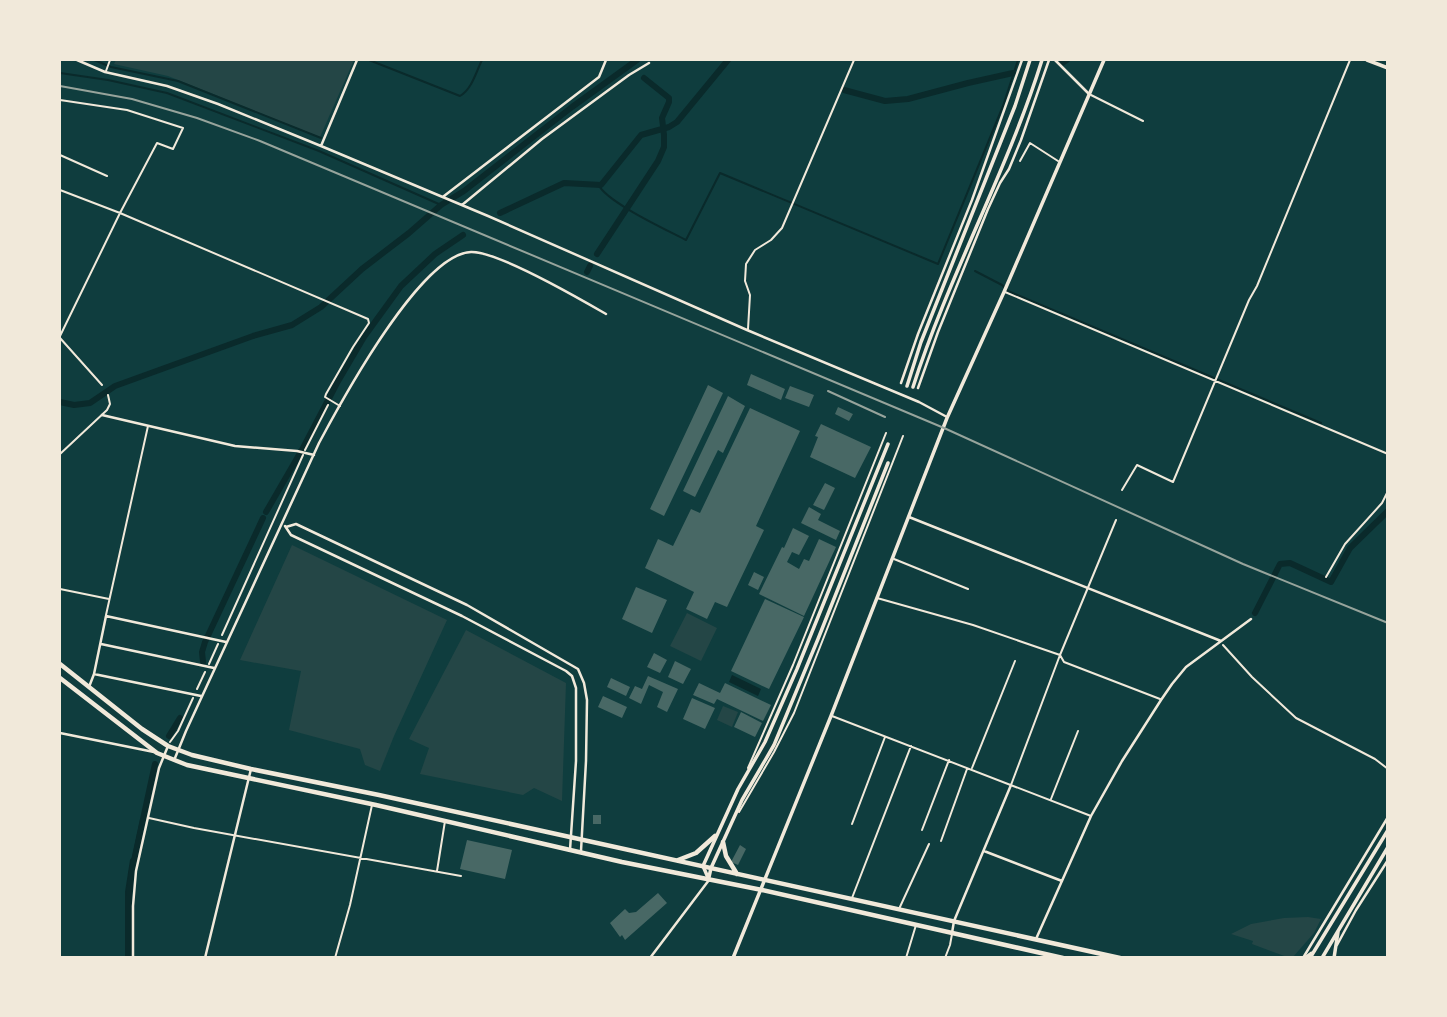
<svg xmlns="http://www.w3.org/2000/svg" width="1447" height="1017" viewBox="0 0 1447 1017" font-family="Lora,serif">
<style>
.green{fill:#244646}
.water{fill:#0a2a2b}
.lines{fill:none;stroke-linecap:round;stroke-linejoin:round}
.stream{stroke:#0a2a2b;stroke-width:2}
.canal{stroke:#0a2a2b;stroke-width:6}
.building{fill:#486865}
.path{stroke:#f1e9da;stroke-width:2}
.service{stroke:#f1e9da;stroke-width:2}
.minor{stroke:#f1e9da;stroke-width:2.5}
.tertiary{stroke:#f1e9da;stroke-width:3.5}
.primary{stroke:#f1e9da;stroke-width:4.5}
.rail{stroke:#97a49c;stroke-width:2}
</style>
<rect width="100%" height="100%" fill="#0f3d3e"/>
<!-- green -->
<path class="green" d="M116,60H354L320,137L168,76L114,64Z
M292,545L447,620L394,736L380,771L365,765L360,749L289,730L301,671L240,660Z
M687,613L717,628L701,661L670,646Z
M466,630L566,683L562,801L534,788L523,795L420,774L429,748L409,739Z
M723,706L738,712L732,727L717,720Z
M1308,917L1321,919L1314,933L1293,957H1287L1252,944L1253,941L1231,934L1251,924L1284,918Z"/>
<!-- water -->
<path class="water" d="M732,675L761,689L758,696L729,682Z"/>
<g class="lines">
<!-- stream -->
<path class="stream" d="M94,60L111,67L178,81L321,138
M369,60L460,96C472,89 476,72 482,60
M60,73L108,80L167,93L319,151L441,205
M598,184C606,202 667,230 686,240L720,173L938,264L1003,106L1018,60
M975,271L1002,285L1008,291L1321,423
M126,958V892L131,860L133,858L141,820L143,821"/>
<!-- canal -->
<path class="canal" d="M1062,63L1067,60
M844,90L885,101L908,99L968,83L1013,73
M500,213L564,183L601,185L641,135L669,127L677,122L728,60
M597,254L658,161L664,147V135L662,118L669,102V98L644,78
M587,272L590,266
M60,402L74,405L90,403L115,386L253,336L292,325L321,307L362,269L409,233L441,205L464,191L572,107L637,60
M266,512L303,448L337,383L364,337L401,286L435,254L463,235
M1255,613L1280,564L1290,563L1331,582L1350,548L1388,511
M203,662L202,652L205,642L263,518
M169,736L180,718
M129,958V896L132,870L155,764"/>
</g>
<!-- building -->
<path class="building" d="M751,374L785,389L781,400L747,385Z
M708,385L723,393L664,516L650,509Z
M790,386L814,395L809,407L785,398Z
M728,396L745,406L723,453L718,450L695,497L683,491Z
M838,407L853,414L849,421L835,414Z
M750,408L800,431L756,526L764,530L727,607L715,602L707,619L686,609L694,592L645,568L658,539L673,546L691,509L700,513Z
M821,424L871,447L855,478L810,457L818,437L815,436Z
M825,483L835,488L824,510L813,505Z
M809,507L821,514L818,520L840,531L836,540L801,523Z
M793,528L809,536L799,555L792,552L787,562L799,569L804,559L809,561L819,539L836,547L804,616L759,594L782,547L784,548Z
M754,572L764,577L758,590L748,585Z
M636,587L667,600L652,633L622,619Z
M765,599L804,617L769,689L731,671Z
M654,653L667,660L660,673L647,667Z
M675,661L691,669L683,684L668,677Z
M648,676L678,689L667,712L657,707L663,692L649,685L641,704L629,698L635,686L642,689Z
M611,678L630,687L626,696L607,687Z
M699,683L720,693L725,683L771,705L763,721L717,699L714,704L693,695Z
M603,696L627,707L622,718L598,707Z
M692,698L715,708L705,729L683,719Z
M741,712L762,723L755,737L734,727Z
M593,815H601V824H593Z
M467,840L512,850L505,879L460,869Z
M740,845L746,849L738,865L731,862Z
M658,893L667,903L625,940L622,935L620,937L610,923L625,909L629,913L636,912Z"/>
<g class="lines">
<!-- path -->
<path class="path" d="M305,450L328,405
M222,635L303,455
M1223,645L1252,677L1296,718L1375,759L1388,769
M209,664L218,644
M197,689L205,672
M170,742L178,731L193,698"/>
<!-- service -->
<path class="service" d="M106,71L110,60
M1091,95L1143,121
M60,100L127,110L183,128L173,149L157,143L120,213L60,336
M60,155L107,176
M1020,161L1030,143L1058,161
M60,190L120,213L368,319L369,323L353,347L326,394L325,397L340,406
M1005,292L1388,454
M748,329L750,295L745,281L746,264L755,250L771,240L782,228L854,60
M60,338L102,385
M60,454L107,410L110,404L108,395
M1122,490L1137,465L1173,482L1249,300L1257,286L1350,60
M894,559L968,589
M1326,577L1345,544L1382,503L1388,491
M60,589L109,599
M877,598L973,625L1060,655L1064,662L1160,699
M106,615L148,426
M832,716L1091,816
M748,768L793,665L886,433
M972,768L1015,661
M1011,785L1060,655L1116,520
M1051,799L1078,731
M739,812L774,752L794,713L903,436
M149,818L194,828L461,876
M852,824L885,737
M922,830L949,760
M941,841L967,769
M437,871L445,821
M852,898L911,746
M899,909L929,844
M335,958L350,905L372,805
M906,958L916,925
M945,958L950,945L952,934"/>
<!-- minor -->
<path class="minor" d="M77,60L105,72L167,86L218,104L321,146L488,216L747,330L919,402L947,417
M1055,60L1089,94
M321,146L357,60
M444,196L599,77L606,60
M462,205L542,139L629,75L649,63
M901,383L918,334L972,200L1022,60
M918,388L938,332L988,209L1000,183L1009,169L1021,140L1049,60
M102,415L235,446L297,451L314,455
M909,517L1221,641
M285,526L291,535L462,616L566,671L572,676L576,688V761L570,850
M286,527L296,524L467,605L578,669L584,683L587,700L586,761L581,851
M101,644L214,668
M94,674L201,696
M89,687L94,674L106,616L226,642
M60,733L154,752
M175,758L186,731L319,443C342,400 421,254 471,252C498,251 580,299 606,314
M984,851L1062,881
M952,933L954,921L1011,785
M1036,939L1091,816L1122,761L1161,700L1172,684L1186,667L1251,619
M1337,945L1356,910L1388,860
M133,958V906L136,871L159,768L168,746
M205,958L251,769
M650,958L709,880
M1303,958L1388,817"/>
<!-- tertiary -->
<path class="tertiary" d="M1367,60L1388,68
M907,386L921,342L1015,106L1030,60
M913,387C949,275 1007,172 1042,60
M709,877L711,868L742,800L774,745L818,639L888,463
M709,880L703,866L738,789L765,742L797,669L888,444
M733,958L831,716L947,418L1004,292L1104,60
M1305,958L1312,953
M1310,958L1388,830
M1322,958L1388,847
M1334,958L1338,932"/>
<!-- primary -->
<path class="primary" d="M60,664L142,729L168,746L192,755L251,769L379,795L1120,958
M60,678L157,753L187,765L376,805L622,862L762,890L1063,958
M723,842L726,856L737,874
M678,860L696,853L715,836"/>
<!-- rail -->
<path class="rail" d="M60,86L132,99L197,118L260,141L944,428L1243,564L1388,623
M828,391L885,417"/>
</g>
<!-- border -->
<rect width="1447" height="1017" fill="none" stroke="#f1e9da" stroke-width="122"/>
</svg>
